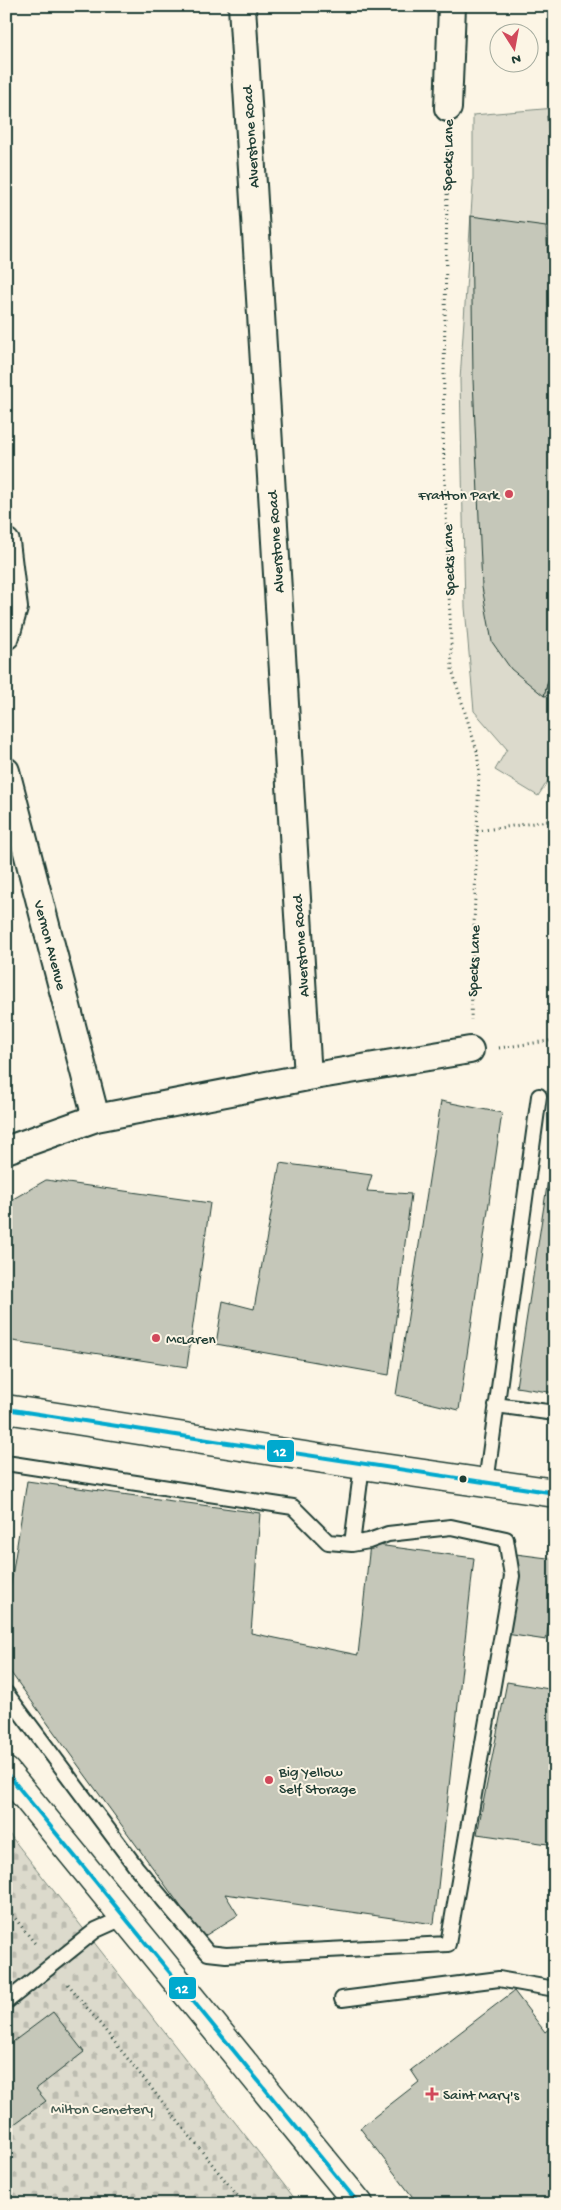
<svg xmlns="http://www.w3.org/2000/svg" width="561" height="2210" viewBox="0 0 561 2210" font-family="'Gochi Hand',sans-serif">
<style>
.cemetery{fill:url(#cemetery-stones);stroke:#7e8c80}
.park{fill:#dcdacc;stroke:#7e8c80}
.building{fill:#c5c7b9;stroke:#1f3d34}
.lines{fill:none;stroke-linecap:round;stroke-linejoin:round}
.service-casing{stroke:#1f3d34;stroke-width:18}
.minor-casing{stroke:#1f3d34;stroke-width:30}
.primary-casing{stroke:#1f3d34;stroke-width:31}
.path{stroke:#1f3d34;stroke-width:3;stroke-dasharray:1 4;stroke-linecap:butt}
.service{stroke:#fcf5e5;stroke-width:14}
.minor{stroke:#fcf5e5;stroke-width:26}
.primary{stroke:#fcf5e5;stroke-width:28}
.bus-1-casing{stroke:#fcf5e5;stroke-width:8}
.bus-1{stroke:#00a9ce;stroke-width:4}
.poi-dot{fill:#d1495b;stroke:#fcf5e5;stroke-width:2}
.bus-dot{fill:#1f3d34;stroke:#fcf5e5;stroke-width:2}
.labels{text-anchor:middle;stroke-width:4;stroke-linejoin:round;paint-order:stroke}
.street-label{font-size:15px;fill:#1f3d34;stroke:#fcf5e5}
.poi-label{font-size:15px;fill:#1f3d34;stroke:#fcf5e5;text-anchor:start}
.park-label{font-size:15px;fill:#455c52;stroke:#fcf5e5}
.line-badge{stroke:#fcf5e5;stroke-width:2}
.badge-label{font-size:14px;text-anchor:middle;font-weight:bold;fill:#fff}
</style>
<defs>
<pattern id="cemetery-stones" width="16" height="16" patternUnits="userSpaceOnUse" patternTransform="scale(1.25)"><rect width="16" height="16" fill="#dcdacc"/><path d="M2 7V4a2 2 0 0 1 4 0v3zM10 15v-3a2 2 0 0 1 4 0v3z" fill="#bcbcb0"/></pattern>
</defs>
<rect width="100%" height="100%" fill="#fcf5e5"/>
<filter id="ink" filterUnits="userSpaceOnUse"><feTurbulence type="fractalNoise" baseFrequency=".02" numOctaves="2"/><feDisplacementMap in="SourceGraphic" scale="10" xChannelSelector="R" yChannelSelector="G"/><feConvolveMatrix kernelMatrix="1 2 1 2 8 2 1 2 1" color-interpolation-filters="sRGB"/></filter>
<g filter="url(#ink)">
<!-- cemetery -->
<path class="cemetery" d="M6,1830L299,2204H6Z"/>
<!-- park -->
<path class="park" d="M555,108V777L551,776L538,796L495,770L507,749L474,711L465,607L460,380L473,184V115Z"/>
<!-- building -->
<path class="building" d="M555,115V205H554L547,116Z
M471,216L546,226L555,355V656L544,696L511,669L492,642L482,587L473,379Z
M555,656V695L544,696Z
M441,1101L502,1113L459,1410L396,1395Z
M555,1134V1393L516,1387Z
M280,1163L372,1175L367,1191L411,1194L389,1375L216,1344L223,1301L254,1309Z
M46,1180L210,1203L187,1367L6,1340V1203Z
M27,1481L260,1513L251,1633L358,1655L370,1544L474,1558L434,1924L225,1894L238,1915L203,1937L6,1666V1615Z
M516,1554L555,1559V1587L546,1640L506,1634Z
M507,1682L555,1690V1845L477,1834Z
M514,1991L545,2032L555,2024V2201L551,2204H418L360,2128L419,2082L411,2070Z
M53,2012L84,2052L36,2089L46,2101L6,2130V2047Z"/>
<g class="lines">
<!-- service casing -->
<g class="service-casing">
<path id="service" d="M496,1405L555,1413
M6,1463L293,1507L328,1542L352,1544L369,1541L388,1534L451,1527L506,1539L512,1576L448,1944L226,1955L208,1953L136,1867L6,1693
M486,1483L539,1096
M352,1544L362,1465
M342,1999L499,1979L555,1989
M6,2002L96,1930L125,1917"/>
</g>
<!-- minor casing -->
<g class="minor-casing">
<path id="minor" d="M242,6L308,1077
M448,108L452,6
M6,542L14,608L6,636
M6,771L96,1118
M6,1150L96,1118L308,1077L470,1050"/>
</g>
<!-- primary casing -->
<g class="primary-casing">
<path id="primary" d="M6,1409L362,1465L555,1493
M6,1772L359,2204"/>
</g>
<!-- path -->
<path class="path" d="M448,139L443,433L452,670L477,751L479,770L471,1020
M477,831L555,820
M499,1048L555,1040
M6,1907L37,1946
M68,1984L244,2204"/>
<!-- service -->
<use href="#service" class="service"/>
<!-- minor -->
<use href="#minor" class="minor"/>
<!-- primary -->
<use href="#primary" class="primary"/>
<!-- bus-1 casing -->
<g class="bus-1-casing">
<path id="bus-1" d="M6,1409L555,1493
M6,1772L359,2204"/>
</g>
<!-- bus-1 -->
<use href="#bus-1" class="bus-1"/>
</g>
</g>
<!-- markers -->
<g class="poi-dot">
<circle cx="509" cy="494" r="5"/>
<circle cx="156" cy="1338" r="5"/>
<circle cx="269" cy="1780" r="5"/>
<path d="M429.5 2086.5h5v5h5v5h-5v5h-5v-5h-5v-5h5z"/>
</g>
<circle class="bus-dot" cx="463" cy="1479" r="4.5"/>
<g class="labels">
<!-- street labels -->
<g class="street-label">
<text transform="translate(250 137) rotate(-94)" y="5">Alverstone Road</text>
<text transform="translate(447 155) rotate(-89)" y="5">Specks Lane</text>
<text transform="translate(275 542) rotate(-94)" y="5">Alverstone Road</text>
<text transform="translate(448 560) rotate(-92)" y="5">Specks Lane</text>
<text transform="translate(51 945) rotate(75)" y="5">Vernon Avenue</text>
<text transform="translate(300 946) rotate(-94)" y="5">Alverstone Road</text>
<text transform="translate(473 961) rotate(-88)" y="5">Specks Lane</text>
</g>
<!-- poi labels -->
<g class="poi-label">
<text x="499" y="499" text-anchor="end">Fratton Park</text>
<text x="166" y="1343">McLaren</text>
<text x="279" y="1776">Big Yellow<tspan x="279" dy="17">Self Storage</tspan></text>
<text x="443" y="2099">Saint Mary's</text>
</g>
<!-- park labels -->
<g class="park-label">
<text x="102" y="2113">Milton Cemetery</text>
</g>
</g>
<g class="line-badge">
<rect x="266" y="1439" width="29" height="24" rx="5" fill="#00a9ce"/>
<rect x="168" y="1976" width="29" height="24" rx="5" fill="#00a9ce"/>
</g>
<g class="badge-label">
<text x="280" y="1456">12</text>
<text x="182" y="1993">12</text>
</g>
<!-- margin -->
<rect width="561" height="2210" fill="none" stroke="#fcf5e5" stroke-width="25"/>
<rect x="12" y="12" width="536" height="2185" fill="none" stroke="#1f3d34" stroke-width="2" filter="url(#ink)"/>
<!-- north arrow -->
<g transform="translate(514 48) rotate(169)"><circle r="24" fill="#fcf5e5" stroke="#a4ab9e"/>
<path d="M0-4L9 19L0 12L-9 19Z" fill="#d1495b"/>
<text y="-8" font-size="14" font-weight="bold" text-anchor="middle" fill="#1f3d34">N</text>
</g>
</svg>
